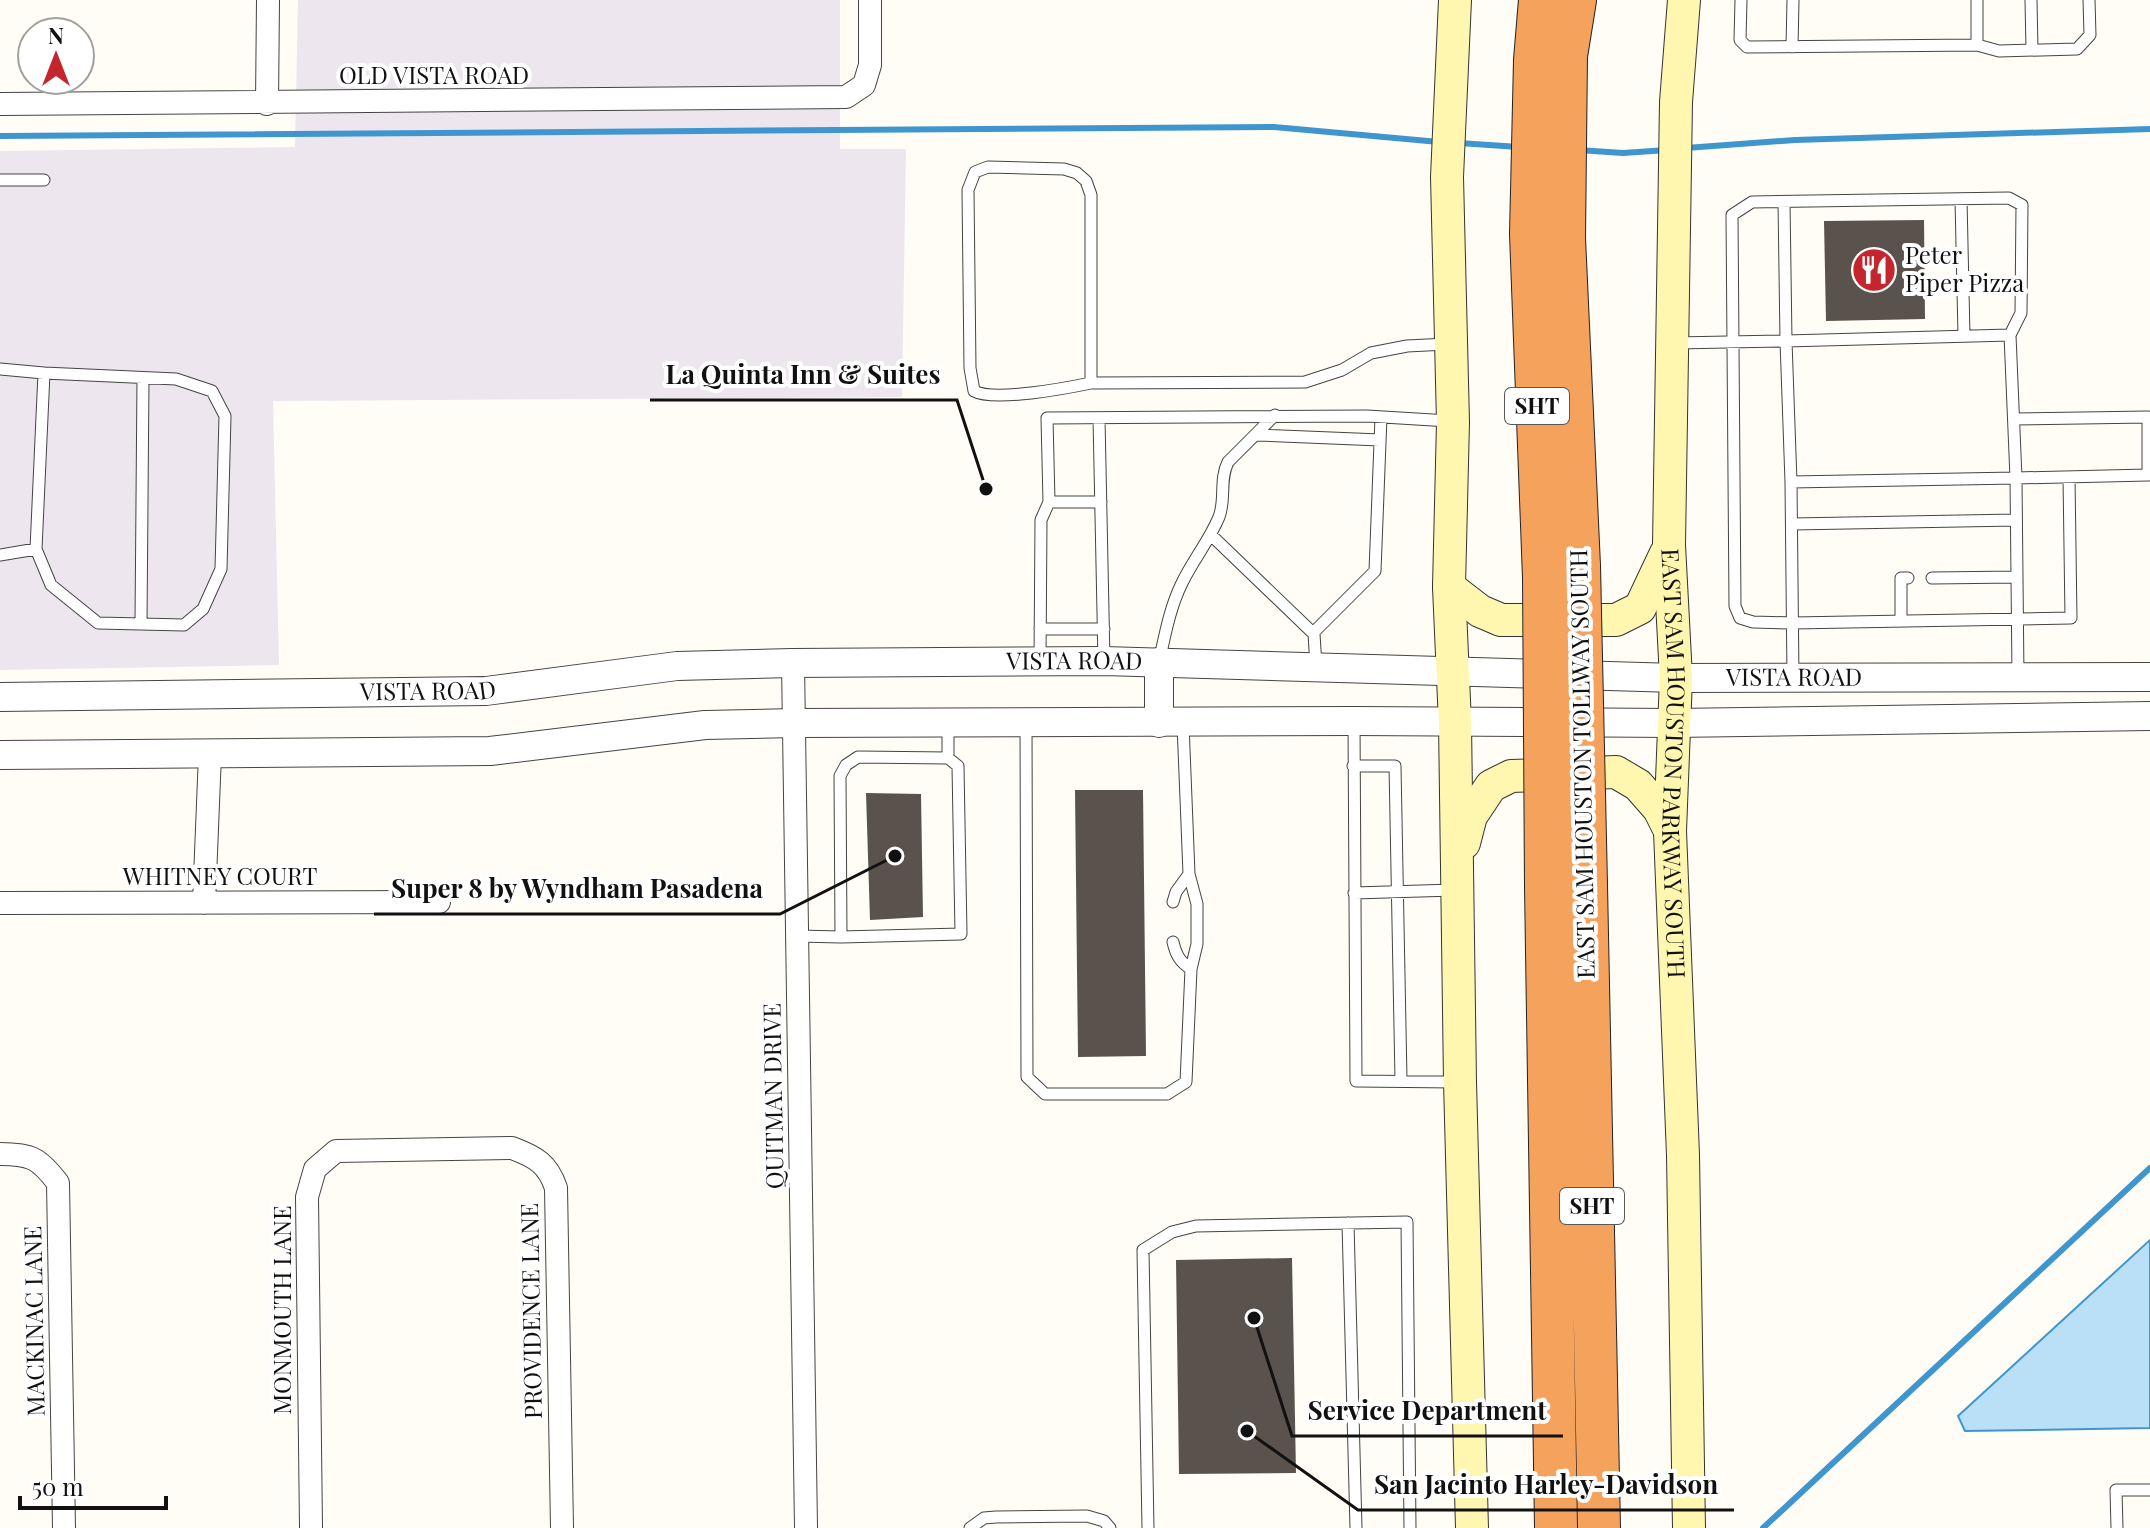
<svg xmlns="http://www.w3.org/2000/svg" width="2150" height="1528" viewBox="0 0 2150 1528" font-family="'Playfair Display',serif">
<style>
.industrial{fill:#eee6ef}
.water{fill:#b9e0f7;stroke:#3f96cf;stroke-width:2}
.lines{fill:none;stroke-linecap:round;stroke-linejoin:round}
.stream{stroke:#3f96cf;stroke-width:6}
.building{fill:#5a524d}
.service-casing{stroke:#444;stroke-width:13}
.minor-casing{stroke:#444;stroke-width:24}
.tertiary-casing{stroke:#444;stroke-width:30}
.secondary-casing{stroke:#333;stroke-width:34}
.motorway-casing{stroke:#222;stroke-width:44}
.service{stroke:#fff;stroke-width:11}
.minor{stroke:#fff;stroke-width:22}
.tertiary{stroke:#fff;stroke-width:28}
.secondary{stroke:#fff6b0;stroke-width:32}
.motorway{stroke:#f5a25d;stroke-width:42}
.motorway-bridge-casing{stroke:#222;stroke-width:44;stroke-linecap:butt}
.motorway-bridge{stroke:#f5a25d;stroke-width:42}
.labels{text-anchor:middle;stroke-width:8;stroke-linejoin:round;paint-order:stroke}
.shield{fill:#fff;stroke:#585858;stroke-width:2}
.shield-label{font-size:22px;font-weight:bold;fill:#111}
.street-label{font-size:24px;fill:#111;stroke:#fff}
.poi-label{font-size:24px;fill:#111;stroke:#fff;text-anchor:start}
.leader{fill:none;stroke:#111;stroke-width:3}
.callout-dot{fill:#111;stroke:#fff;stroke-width:3}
.callout-label{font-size:26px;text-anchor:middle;font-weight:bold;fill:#111;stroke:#fff;stroke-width:8;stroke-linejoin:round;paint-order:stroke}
</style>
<rect width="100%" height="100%" fill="#fffdf5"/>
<!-- industrial -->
<path class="industrial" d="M298,0H840V149H906L902,397L273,401L279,665L0,670V151L295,147Z"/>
<!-- water -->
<path class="water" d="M2150,1240V1428L1965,1431L1958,1416Z"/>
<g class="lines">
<!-- stream -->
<path class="stream" d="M0,136L1274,127L1439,142
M1459,143L1519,147
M1686,148L1795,140L2150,129
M1578,150L1623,153L1667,150
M1763,1528L2150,1168"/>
</g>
<!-- building -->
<path class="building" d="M1924,220L1925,319L1826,321L1824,221Z
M1075,790H1143L1146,1056L1078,1057Z
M866,793L921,794L923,917L870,920Z
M1292,1258L1296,1473L1179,1474L1176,1260Z"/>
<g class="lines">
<!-- service casing -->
<g class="service-casing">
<path id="service" d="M1741,0L1740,40L1747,47L1977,45V0
M2031,0L2032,50
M1977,45L1999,51L2077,49L2090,35L2089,0
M1792,47L1793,0
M0,180H44
M1961,199L1964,336
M1784,202L1786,341L2010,335
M1676,343L1786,341L1791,482L1793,678
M0,369L44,373L36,549L0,555
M1091,383C1067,388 994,402 974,391L970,368L968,190L975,172L988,167L1064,169L1077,173L1086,181L1091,195V383L1305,382L1342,370L1371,353L1407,346L1447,344
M1099,418L1104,661
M2014,419L2148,417V475L2016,478L2010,335L2021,313L2022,205L2009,198L1752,202L1732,215L1735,606L1740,618L1753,622L1793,623L2071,618L2069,477
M1257,435L1380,440
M1791,482L2016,478L2018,677
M1049,502H1101
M1792,524L2016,520
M1211,535L1314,634L1316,666
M36,549L51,585L98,623L184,625L203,609L221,569L225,416L212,391L176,379L44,373
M1932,578L2017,577
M1901,621V578H1908
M141,624L143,378
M1040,629H1104
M1313,633L1375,571L1381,417
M1040,661L1041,520L1049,502L1047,418L1367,416L1449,421
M1159,662C1165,635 1170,607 1182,583C1193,560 1209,541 1219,517C1226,499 1219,480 1228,462L1275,415
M1354,722L1356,1081L1456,1082
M1026,723L1027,1077L1045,1094H1167L1186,1082L1191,969L1197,944V904L1189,874L1183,724
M1353,766H1395L1401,1080
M1354,893L1454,890
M1173,902L1176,892L1189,874
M798,936L841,937L840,776L846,765L858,757L948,758V723
M841,937L961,934L958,766L948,758
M1173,942C1176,955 1180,962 1191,969
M1348,1223L1356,1528
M970,1528L984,1518L996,1517L1087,1516L1104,1521L1110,1528
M1148,1528L1143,1250L1172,1232L1196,1226L1407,1222L1410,1528
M2117,1528L2116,1490H2150"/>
</g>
<!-- minor casing -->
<g class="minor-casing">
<path id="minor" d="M0,104L846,97L864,85L870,65V0
M267,104L268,0
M793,663L806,1528
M0,903L439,902
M204,903L210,754
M0,1154C31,1154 39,1158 58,1183L64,1528
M311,1528L307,1197L315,1169L336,1151L512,1148C536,1157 548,1164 556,1188L562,1528"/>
</g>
<!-- tertiary casing -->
<g class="tertiary-casing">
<g id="tertiary">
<path d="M1159,662V723"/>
<path id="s1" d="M0,697L486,691L677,666L793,663L1104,661L1676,678L2150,677"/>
<path d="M0,755L490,751L705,725L795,723L1354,721L1674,723L2150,716"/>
</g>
</g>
<!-- secondary casing -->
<g class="secondary-casing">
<g id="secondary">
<path d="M1455,0L1447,177L1453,422L1449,587L1455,723L1460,1082L1472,1528"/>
<path id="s2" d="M1684,0L1676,102L1669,545L1676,678L1670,831L1683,1155L1689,1528"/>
<path d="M1449,587L1480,611L1501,620H1616L1640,608L1666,553"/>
<path d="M1464,843L1471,816L1491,786L1511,776L1616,772L1638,785L1659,809L1670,831"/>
</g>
</g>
<!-- motorway casing -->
<g class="motorway-casing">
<path id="motorway" d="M1540,0L1535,60L1531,234L1544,578
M1575,0L1566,56L1564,238L1579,566
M1586,885L1599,1528
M1546,887L1556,1528"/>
</g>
<!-- service -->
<use href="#service" class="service"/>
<!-- minor -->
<use href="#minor" class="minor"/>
<!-- tertiary -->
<use href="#tertiary" class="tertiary"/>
<!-- secondary -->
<use href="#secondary" class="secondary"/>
<!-- motorway -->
<use href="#motorway" class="motorway"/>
<!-- motorway-bridge casing -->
<g class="motorway-bridge-casing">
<path id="motorway-bridge" d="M1579,566L1586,885
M1544,578L1546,887"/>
</g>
<!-- motorway-bridge -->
<use href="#motorway-bridge" class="motorway-bridge"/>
</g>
<!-- icons -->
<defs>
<g id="restaurant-disc" transform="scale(2.3)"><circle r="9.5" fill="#c4262e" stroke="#fff"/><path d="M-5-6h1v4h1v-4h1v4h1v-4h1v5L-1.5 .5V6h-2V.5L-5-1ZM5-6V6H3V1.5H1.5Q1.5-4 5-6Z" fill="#fff"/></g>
</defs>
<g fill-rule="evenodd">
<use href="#restaurant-disc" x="1874" y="270"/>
</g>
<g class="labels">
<!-- shield labels -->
<g class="shield">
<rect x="1505" y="388" width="64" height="36" rx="6"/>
<rect x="1560" y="1188" width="64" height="36" rx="6"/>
</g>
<g class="shield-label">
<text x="1537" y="414">SHT</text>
<text x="1592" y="1214">SHT</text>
</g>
<!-- street labels -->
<g class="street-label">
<text x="434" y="84">OLD VISTA ROAD</text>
<text dy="8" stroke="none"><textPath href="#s1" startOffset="1076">VISTA ROAD</textPath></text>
<text dy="8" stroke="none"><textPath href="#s1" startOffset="1796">VISTA ROAD</textPath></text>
<text dy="8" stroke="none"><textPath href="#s1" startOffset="428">VISTA ROAD</textPath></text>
<text transform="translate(1583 764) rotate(-91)" y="8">EAST SAM HOUSTON TOLLWAY SOUTH</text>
<text dy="8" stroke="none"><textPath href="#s2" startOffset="764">EAST SAM HOUSTON PARKWAY SOUTH</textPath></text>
<text x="220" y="885">WHITNEY COURT</text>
<text transform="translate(774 1096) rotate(-91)" y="8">QUITMAN DRIVE</text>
<text transform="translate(283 1310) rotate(-90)" y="8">MONMOUTH LANE</text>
<text transform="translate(532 1311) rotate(-91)" y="8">PROVIDENCE LANE</text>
<text transform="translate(35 1321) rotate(-91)" y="8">MACKINAC LANE</text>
</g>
<!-- poi labels -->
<g class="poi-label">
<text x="1905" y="264">Peter<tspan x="1905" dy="28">Piper Pizza</tspan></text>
</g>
</g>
<!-- callouts -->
<path class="leader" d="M986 489L957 400H650M895 856L780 914H374M1254 1318L1292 1436H1563M1247 1431L1358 1510H1734"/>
<g class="callout-dot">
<circle cx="986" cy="489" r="8"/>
<circle cx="895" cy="856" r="8"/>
<circle cx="1254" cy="1318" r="8"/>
<circle cx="1247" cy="1431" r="8"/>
</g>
<g class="callout-label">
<text x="803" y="384">La Quinta Inn &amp; Suites</text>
<text x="577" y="898">Super 8 by Wyndham Pasadena</text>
<text x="1427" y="1420">Service Department</text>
<text x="1546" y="1494">San Jacinto Harley-Davidson</text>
</g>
<!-- north arrow -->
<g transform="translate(56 56)"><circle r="38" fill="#ffffff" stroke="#a0a0a0" stroke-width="2"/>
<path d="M0-6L14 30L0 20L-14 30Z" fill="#c4262e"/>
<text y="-12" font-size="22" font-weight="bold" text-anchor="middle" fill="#111111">N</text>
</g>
<!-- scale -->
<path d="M20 1496v12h146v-12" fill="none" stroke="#111111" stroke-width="4"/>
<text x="32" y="1496" font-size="24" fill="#111111" stroke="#ffffff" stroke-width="6" paint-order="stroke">50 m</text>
</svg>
